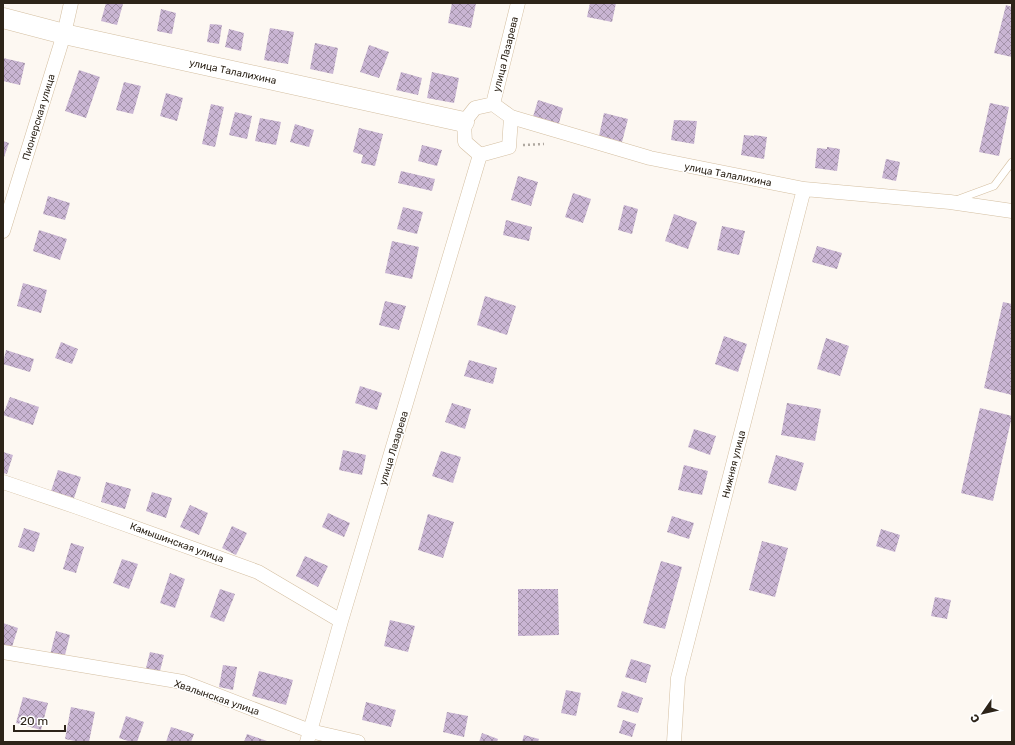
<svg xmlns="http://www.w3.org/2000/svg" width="1015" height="745" viewBox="0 0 1015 745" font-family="Rubik,sans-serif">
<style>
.building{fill:url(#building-cross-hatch)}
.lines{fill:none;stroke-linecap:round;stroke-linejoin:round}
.lane-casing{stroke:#d4bfa1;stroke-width:8}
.street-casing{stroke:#d4bfa1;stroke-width:15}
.secondary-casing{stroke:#d4bfa1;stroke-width:21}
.path{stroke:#afa8a0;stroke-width:2.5;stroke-dasharray:2 3;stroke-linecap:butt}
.lane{stroke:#fff;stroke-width:7}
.street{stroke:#fff;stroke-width:14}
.secondary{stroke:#fff;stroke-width:20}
.labels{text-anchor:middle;stroke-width:3;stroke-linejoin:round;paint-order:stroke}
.street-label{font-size:10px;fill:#2d2419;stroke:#fff}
</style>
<defs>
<pattern id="building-cross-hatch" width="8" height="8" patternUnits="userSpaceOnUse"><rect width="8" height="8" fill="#c9b5d3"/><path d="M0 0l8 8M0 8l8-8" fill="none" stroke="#a493aa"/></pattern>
</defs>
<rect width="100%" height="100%" fill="#fdf8f2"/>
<!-- building -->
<path class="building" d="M106,3L123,4L117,25L101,21Z
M452,3H476L471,28L448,23Z
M590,3H616L612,22L587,17Z
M1006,5L1012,7V57L994,53Z
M161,9L176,13L172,34L157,31Z
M210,24L222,25L219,44L207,42Z
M270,28L294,32L288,64L264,60Z
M229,29L244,33L241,51L225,47Z
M315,43L338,48L333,74L310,69Z
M369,45L389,52L379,78L360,72Z
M3,58L25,63L20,85L3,81Z
M79,70L100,77L86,118L65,111Z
M401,72L422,78L418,95L396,90Z
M432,72L459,78L454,103L427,98Z
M124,82L141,86L133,114L116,110Z
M166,93L183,98L177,121L160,116Z
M538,100L563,108L558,127L532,120Z
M990,103L1009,107L999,156L979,152Z
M211,104L224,107L215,147L202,144Z
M235,112L252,116L247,139L229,135Z
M604,113L628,119L622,142L599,136Z
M260,118L281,122L276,145L255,141Z
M674,120L697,121L694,144L671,140Z
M295,124L314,130L309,147L290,142Z
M359,128L383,134L375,166L361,163L363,155L353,152Z
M744,135L754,136V135L767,137L764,159L741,155Z
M3,141L9,143L3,160Z
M422,145L442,150L437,166L418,161Z
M827,147L840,149L837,171L815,168L817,148L827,149Z
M886,159L900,162L896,181L882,178Z
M401,171L435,179L432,191L398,183Z
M518,176L538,182L531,206L511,200Z
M573,193L591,199L583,223L565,217Z
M48,196L70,203L65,220L43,214Z
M624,205L638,209L632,234L618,230Z
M403,207L423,212L417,234L397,229Z
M674,214L697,222L688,249L665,241Z
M506,220L532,227L529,241L503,235Z
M722,226L745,231L739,255L717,250Z
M39,230L67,239L60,260L33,251Z
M392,241L419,247L412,279L385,273Z
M817,246L842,253L837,269L812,262Z
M23,283L47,290L41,313L17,306Z
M485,296L516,306L507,335L477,325Z
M385,301L406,306L399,330L379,325Z
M1003,302L1012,304V395L984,388Z
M724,336L747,344L738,372L715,364Z
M826,338L849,346L840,376L817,369Z
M61,342L78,349L72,364L55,358Z
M6,350L34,359L30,372L3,364Z
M469,360L497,368L493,384L464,376Z
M360,386L382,393L377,410L355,403Z
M10,397L39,407L33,425L3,415Z
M452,403L471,409L465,429L445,422Z
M787,403L821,409L815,441L781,435Z
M980,408L1012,416L993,501L961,493Z
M694,429L716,436L710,455L688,447Z
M343,450L366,455L362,475L339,470Z
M441,451L461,457L453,483L432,476Z
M3,452L13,455L7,474L3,473Z
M776,455L804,463L796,491L768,483Z
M684,465L708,471L702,495L678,490Z
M58,470L81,477L74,498L51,491Z
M106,482L131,489L125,509L101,502Z
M152,492L172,498L166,518L146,511Z
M190,505L208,513L199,535L180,527Z
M328,513L350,523L344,537L322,527Z
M428,514L454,522L443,558L418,550Z
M672,516L694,523L689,539L667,532Z
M232,526L247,533L236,555L222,548Z
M24,528L40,533L34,552L18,547Z
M881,529L900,535L895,552L876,546Z
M762,541L788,548L775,597L749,590Z
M71,543L84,547L76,573L63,569Z
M305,556L328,566L318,587L296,576Z
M122,559L138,564L129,589L113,583Z
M661,561L682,567L665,629L643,623Z
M170,573L185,579L175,608L160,603Z
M220,589L235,594L224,622L210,617Z
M518,589H558L559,635L518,636Z
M935,597L951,600L947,619L931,616Z
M390,620L415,626L408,652L384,646Z
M3,623L18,628L11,650L3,647Z
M56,631L70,635L64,659L50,655Z
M150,652L164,655L159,675L145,672Z
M631,659L651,665L646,683L625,677Z
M223,665L237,667L233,690L219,687Z
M259,671L293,680L286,705L252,696Z
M566,690L581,693L576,716L561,713Z
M622,691L643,698L638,713L617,707Z
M23,697L48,703L41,730L16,723Z
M366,702L396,710L391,727L362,720Z
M71,707L95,712L89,742H80L65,739Z
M447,712L468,716L464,737L443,732Z
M126,716L144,722L137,742H131L119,738Z
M623,720L636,724L632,737L619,733Z
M171,727L194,734L191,742H166Z
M482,733L498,739L497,742H479Z
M247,734L270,742H244Z
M524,735L539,739L538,742H522Z"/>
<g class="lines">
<!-- lane casing -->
<g class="lane-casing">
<path id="lane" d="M956,200L994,186L1012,162"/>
</g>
<!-- street casing -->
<g class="street-casing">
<path id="street" d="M493,104L511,117L509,147L480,155L465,142L464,122L475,108Z
M493,104L518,3
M511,117L650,158L804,189L950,202L1012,211
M3,231L64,34L71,3
M3,482L77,507L258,572L341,621
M3,652L183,682L310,731L358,742
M307,742L341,621L480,155
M674,742L678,678L804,189"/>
</g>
<!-- secondary casing -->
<g class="secondary-casing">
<path id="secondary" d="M3,18L64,34L464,122"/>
</g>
<!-- path -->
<path class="path" d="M523,145L544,144"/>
<!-- lane -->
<use href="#lane" class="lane"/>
<!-- street -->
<use href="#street" class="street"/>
<!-- secondary -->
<use href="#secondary" class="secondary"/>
</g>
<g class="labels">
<!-- street labels -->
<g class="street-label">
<text transform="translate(505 54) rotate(-76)" y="4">улица Лазарева</text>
<text transform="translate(233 71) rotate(12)" y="4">улица Талалихина</text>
<text transform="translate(38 117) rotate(-73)" y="4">Пионерская улица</text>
<text transform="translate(728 174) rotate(11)" y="4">улица Талалихина</text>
<text transform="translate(393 448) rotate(-73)" y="4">улица Лазарева</text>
<text transform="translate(733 464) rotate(-76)" y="4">Нижняя улица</text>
<text transform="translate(177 542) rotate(20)" y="4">Камышинская улица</text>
<text transform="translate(217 697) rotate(19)" y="4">Хвалынская улица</text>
</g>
</g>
<!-- border -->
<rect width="1015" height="745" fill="none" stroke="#2d2419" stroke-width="8"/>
<!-- north arrow -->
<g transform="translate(983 713) rotate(236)" stroke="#ffffff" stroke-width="3" paint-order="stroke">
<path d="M0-3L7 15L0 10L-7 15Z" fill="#2d2419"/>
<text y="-6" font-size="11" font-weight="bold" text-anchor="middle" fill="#2d2419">С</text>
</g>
<!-- scale -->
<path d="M14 725v6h51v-6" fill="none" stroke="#2d2419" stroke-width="2"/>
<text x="20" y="725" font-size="12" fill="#2d2419" stroke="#ffffff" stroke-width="3" paint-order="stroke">20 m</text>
</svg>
